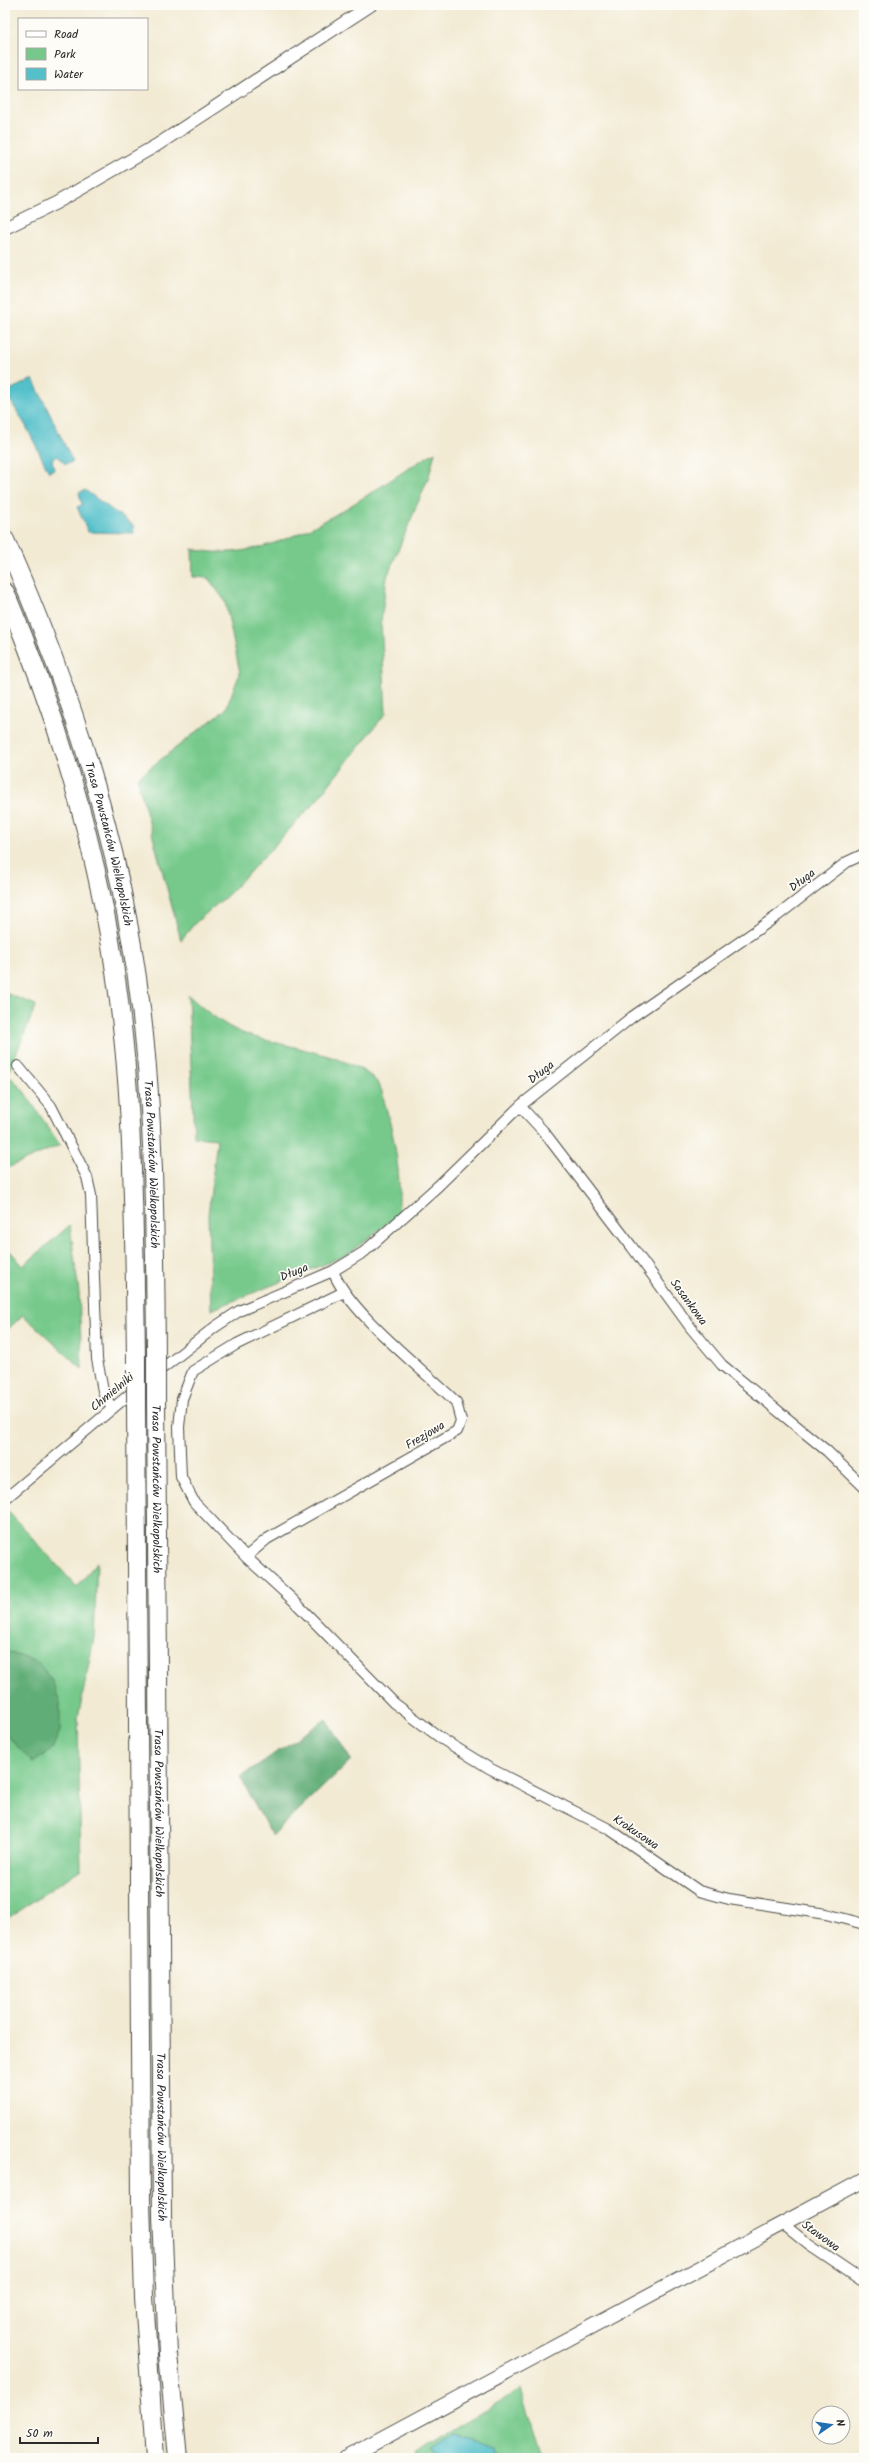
<svg xmlns="http://www.w3.org/2000/svg" width="869" height="2463" viewBox="0 0 869 2463" font-family="Kalam,sans-serif">
<style>
.green{fill:#76c98b;stroke:#507a5b}
.forest{fill:#60ad77;stroke:#466c51}
.water{fill:#53c0ca;stroke:#3f767a}
.lines{fill:none;stroke-linecap:round;stroke-linejoin:round}
.minor-casing{stroke:#494844;stroke-width:12}
.tertiary-casing{stroke:#494844;stroke-width:14}
.secondary-casing{stroke:#494844;stroke-width:16}
.motorway-casing{stroke:#494844;stroke-width:20}
.minor{stroke:#fff;stroke-width:10}
.tertiary{stroke:#fff;stroke-width:12}
.secondary{stroke:#fff;stroke-width:14}
.motorway{stroke:#fff;stroke-width:18}
.motorway-bridge-casing{stroke:#494844;stroke-width:20;stroke-linecap:butt}
.motorway-bridge{stroke:#fff;stroke-width:18}
.labels{text-anchor:middle;stroke-width:3.5;stroke-linejoin:round;paint-order:stroke}
.street-label{font-size:12px;fill:#2b2b2b;stroke:#fdfcf7}
</style>
<rect width="100%" height="100%" fill="#fdfcf7"/>
<filter id="ink" filterUnits="userSpaceOnUse"><feTurbulence type="fractalNoise" baseFrequency=".025" numOctaves="2"/><feDisplacementMap in="SourceGraphic" scale="8" xChannelSelector="R" yChannelSelector="G"/><feConvolveMatrix kernelMatrix="1 2 1 2 8 2 1 2 1" color-interpolation-filters="sRGB"/></filter>
<filter id="wash" filterUnits="userSpaceOnUse"><feTurbulence type="fractalNoise" baseFrequency=".012" numOctaves="4" result="noise"/><feDisplacementMap in="SourceGraphic" scale="16" xChannelSelector="R" yChannelSelector="G"/><feGaussianBlur stdDeviation="0.9" result="paint"/><feColorMatrix in="noise" values="0 0 0 0 0 0 0 0 0 0 0 0 0 0 0 0 0 1.4 0 .05"/><feComposite in="paint" operator="in"/></filter>
<g filter="url(#wash)">
<rect width="100%" height="100%" fill="#f2ead3"/>
<!-- green -->
<path class="green" d="M435,452L429,476L387,577L381,621L386,713L316,801L229,894L196,922L181,940L137,778L226,709L240,673L225,601L208,578L193,577L192,549C278,569 365,493 435,452Z
M5,993L36,1005L8,1074L23,1090L60,1145L5,1169Z
M188,995C206,1011 222,1025 245,1034C281,1047 354,1054 378,1083C382,1088 383,1098 385,1104C395,1140 402,1176 398,1215L347,1255L211,1310L208,1215L217,1139L194,1137Z
M70,1225L79,1293L82,1369L23,1315L5,1332V1245L23,1266Z
M5,1508L77,1587L97,1562L94,1638L78,1718L81,1869L5,1920Z
M521,2389L542,2458H496L495,2452L469,2437L452,2434L432,2448L443,2458H419L418,2451Z"/>
<!-- forest -->
<path class="forest" d="M5,1651L38,1662L52,1681L60,1703V1731L52,1749L33,1763L5,1733Z
M326,1719L351,1760L272,1836L240,1777Z"/>
<!-- water -->
<path class="water" d="M33,379L73,462L65,464L58,456L52,459L54,469L49,472L26,426L5,392Z
M85,490L134,526L133,533L88,532L77,507L82,505L79,493Z
M452,2434L469,2437L495,2452L496,2458H443L432,2448Z"/>
</g>
<g filter="url(#ink)">
<g class="lines">
<!-- minor casing -->
<g class="minor-casing">
<path id="minor" d="M18,1066L51,1106L87,1177L91,1195L97,1359L103,1391L112,1409
M520,1106L544,1132L632,1247L691,1328L722,1365L827,1451L864,1487
M344,1292L237,1344L193,1371L182,1399L179,1427L181,1477L194,1502L246,1557L292,1599L394,1703L442,1739L489,1768L609,1829L699,1891L729,1899L826,1914L864,1924
M5,1499L131,1393L215,1327L239,1311L333,1271L364,1252L438,1186L520,1106L632,1017L777,916L847,862L864,854
M246,1557L267,1539L457,1431L461,1421L456,1402C422,1368 349,1313 333,1271
M783,2224L809,2245L864,2282"/>
</g>
<!-- tertiary casing -->
<g class="tertiary-casing">
<path id="tertiary" d="M5,228L56,203L157,145L371,5"/>
</g>
<!-- secondary casing -->
<g class="secondary-casing">
<path id="secondary" d="M346,2458L864,2180"/>
</g>
<!-- motorway casing -->
<g class="motorway-casing">
<g id="motorway">
<path id="s1" d="M5,540C71,688 122,847 141,1008C155,1124 155,1240 156,1357"/>
<path d="M5,592C48,693 82,800 104,908C134,1056 134,1209 136,1359"/>
<path id="s2" d="M156,1397L162,2216L168,2354L178,2458"/>
<path d="M136,1402L141,2202L144,2297L155,2458"/>
</g>
</g>
<!-- minor -->
<use href="#minor" class="minor"/>
<!-- tertiary -->
<use href="#tertiary" class="tertiary"/>
<!-- secondary -->
<use href="#secondary" class="secondary"/>
<!-- motorway -->
<use href="#motorway" class="motorway"/>
<!-- motorway-bridge casing -->
<g class="motorway-bridge-casing">
<path id="motorway-bridge" d="M156,1357V1397
M136,1359V1402"/>
</g>
<!-- motorway-bridge -->
<use href="#motorway-bridge" class="motorway-bridge"/>
</g>
</g>
<g class="labels">
<!-- street labels -->
<g class="street-label">
<text dy="4" stroke="none"><textPath href="#s1" startOffset="322">Trasa Powstańców Wielkopolskich</textPath></text>
<text transform="translate(802 880) rotate(-37)" y="4">Długa</text>
<text transform="translate(541 1072) rotate(-38)" y="4">Długa</text>
<text dy="4" stroke="none"><textPath href="#s1" startOffset="646">Trasa Powstańców Wielkopolskich</textPath></text>
<text transform="translate(294 1272) rotate(-22)" y="4">Długa</text>
<text transform="translate(689 1302) rotate(54)" y="4">Sasankowa</text>
<text transform="translate(112 1392) rotate(-40)" y="4">Chmielniki</text>
<text transform="translate(425 1435) rotate(-31)" y="4">Frezjowa</text>
<text dy="4" stroke="none"><textPath href="#s2" startOffset="92">Trasa Powstańców Wielkopolskich</textPath></text>
<text dy="4" stroke="none"><textPath href="#s2" startOffset="416">Trasa Powstańców Wielkopolskich</textPath></text>
<text transform="translate(636 1832) rotate(34)" y="4">Krokusowa</text>
<text dy="4" stroke="none"><textPath href="#s2" startOffset="740">Trasa Powstańców Wielkopolskich</textPath></text>
<text transform="translate(821 2236) rotate(36)" y="4">Stawowa</text>
</g>
</g>
<!-- margin -->
<rect width="869" height="2463" fill="none" stroke="#fdfcf7" stroke-width="20"/>
<!-- legend -->
<rect x="18" y="18" width="130" height="72" fill="#fdfcf7" stroke="#a9a8a5"/>
<rect x="26" y="31" width="20" height="6" fill="#ffffff" stroke="#a9a8a5"/>
<text x="54" y="38" font-size="12" fill="#2b2b2b">Road</text>
<rect x="26" y="48" width="20" height="12" fill="#76c98b" stroke="#a9a8a5"/>
<text x="54" y="58" font-size="12" fill="#2b2b2b">Park</text>
<rect x="26" y="68" width="20" height="12" fill="#53c0ca" stroke="#a9a8a5"/>
<text x="54" y="78" font-size="12" fill="#2b2b2b">Water</text>
<!-- north arrow -->
<g transform="translate(831 2425) rotate(77)"><circle r="19" fill="#fdfcf7" stroke="#a9a8a5"/>
<path d="M0-3L7 15L0 10L-7 15Z" fill="#1f6fb2"/>
<text y="-6" font-size="11" font-weight="bold" text-anchor="middle" fill="#2b2b2b">N</text>
</g>
<!-- scale -->
<path d="M20 2437v6h78v-6" fill="none" stroke="#2b2b2b" stroke-width="2"/>
<text x="26" y="2437" font-size="12" fill="#2b2b2b" stroke="#fdfcf7" stroke-width="3" paint-order="stroke">50 m</text>
</svg>
